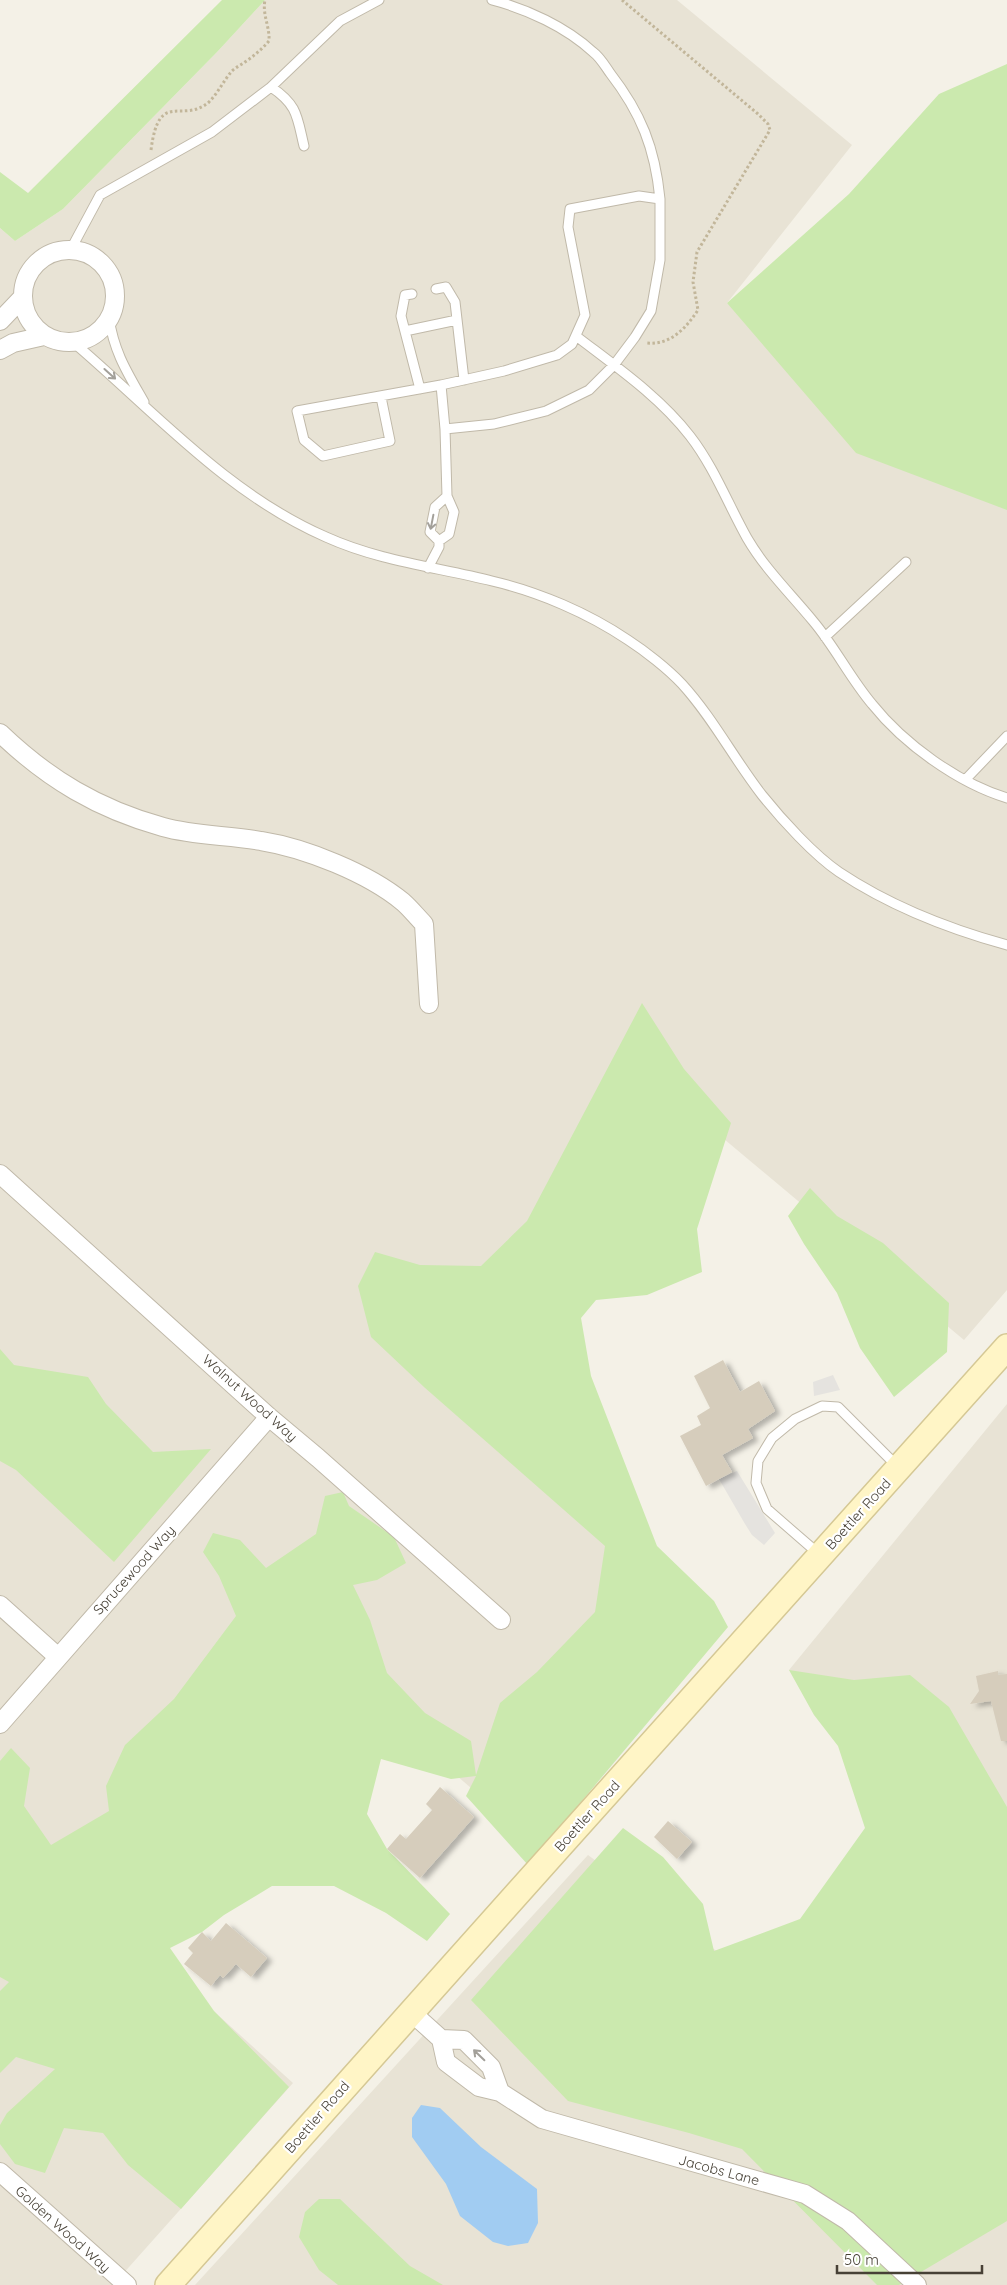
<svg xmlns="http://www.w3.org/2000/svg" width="1007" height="2285" viewBox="0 0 1007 2285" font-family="Quicksand,sans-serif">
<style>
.residential{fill:#e8e3d5}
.green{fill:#cbe9ae}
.parking{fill:#e5e3df}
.water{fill:#a1ccf2}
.building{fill:#d6cdbc;filter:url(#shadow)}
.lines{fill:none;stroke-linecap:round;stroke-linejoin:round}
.lane-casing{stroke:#c0b9a9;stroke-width:11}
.street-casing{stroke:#c0b9a9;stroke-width:20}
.secondary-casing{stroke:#d5c895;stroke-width:28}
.path{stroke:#c2b69a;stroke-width:3;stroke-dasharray:2.5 2.5;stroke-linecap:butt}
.lane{stroke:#fff;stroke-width:9}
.street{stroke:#fff;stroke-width:18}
.secondary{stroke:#fff5c6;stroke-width:25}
.oneway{stroke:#a3a09a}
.labels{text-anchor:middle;stroke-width:4.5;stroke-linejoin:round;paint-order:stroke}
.street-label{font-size:14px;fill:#474136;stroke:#fff}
</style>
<defs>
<filter id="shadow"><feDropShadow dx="5.5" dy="3" stdDeviation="2.5" flood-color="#0004"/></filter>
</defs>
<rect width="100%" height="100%" fill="#f4f1e7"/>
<!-- residential -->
<path class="residential" d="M265,0H677L852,145L727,303L1007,509V1290L964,1340L681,1103L435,1368L712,1615L525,1834L334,1671L112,1919L293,2083L113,2285H0V228L15,241L63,209L218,51Z
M1007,1404V1864L789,1670Z
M588,1855L1007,2168V2285H195Z"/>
<!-- green -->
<path class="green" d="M222,0H265L218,51L63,209L15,241L0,228V172L28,193Z
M1007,64V510L856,453L727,303L849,194L939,94Z
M642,1003L684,1069L731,1123L697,1229L702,1272L647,1295L596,1300L581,1318L591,1376L657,1546L714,1601L728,1627L528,1865L466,1796L476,1776L451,1779L381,1759L367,1814L387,1849L450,1914L427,1941L386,1913L334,1886H272L224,1915L202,1932L170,1948L214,2011L289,2087L181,2209L128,2165L103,2133L64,2128L45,2173L15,2164L0,2144V2125L7,2113L55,2069L16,2057L0,2073V1991L9,1982L0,1977V1761L11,1748L30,1768L24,1806L51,1845L109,1811L106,1786L125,1745L174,1699L236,1616L219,1576L203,1552L213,1533L240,1540L266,1568L316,1534L325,1496L343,1492L349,1506L394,1537L406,1563L377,1580L353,1585L370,1620L387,1673L425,1713L471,1741L476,1775L500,1703L537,1672L595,1612L605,1546L424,1387L371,1337L358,1286L375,1252L420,1265L481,1266L527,1221Z
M810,1188L837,1216L883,1243L949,1303L947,1352L894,1397L860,1348L837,1293L804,1244L788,1216Z
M0,1349L14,1365L88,1377L106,1404L153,1452L211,1449L114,1562L16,1470L0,1461Z
M789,1670L854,1680L910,1675L949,1707L1007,1807V2221L899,2285H877L742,2149L689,2133L568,2101L471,2000L623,1828L663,1857L703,1904L714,1951L800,1919L865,1828L838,1746L814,1715Z
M319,2199H340L410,2266L443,2285H338L319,2270L299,2237L305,2212Z"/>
<!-- parking -->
<path class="parking" d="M833,1375L840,1390L814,1396L813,1382Z
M737,1471L775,1533L764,1545L752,1535L745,1524L719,1479Z"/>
<!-- water -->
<path class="water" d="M421,2105L440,2108L481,2147L537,2189L538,2223L528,2243L508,2246L493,2242L460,2216L446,2184L412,2137V2118Z"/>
<!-- building -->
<path class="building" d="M723,1360L740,1392L759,1381L775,1411L748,1429L753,1438L722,1455L732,1472L706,1486L680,1436L701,1425L697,1416L710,1408L694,1376Z
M998,1671V1675L1007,1674V1741H1001L991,1701L970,1704L979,1691L976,1676Z
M440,1787L474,1817L420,1878L387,1849L400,1834L406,1839L432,1810L426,1804Z
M668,1821L692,1842L677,1859L654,1837Z
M226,1923L267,1958L251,1977L236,1964L223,1978L220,1975L211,1986L184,1964L193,1953L188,1948L202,1932L211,1941Z"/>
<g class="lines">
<!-- lane casing -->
<g class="lane-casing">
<path id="lane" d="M492,0C527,9 566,27 593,52C600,57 605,66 610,73C641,113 655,148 660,199
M271,87L340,21L379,0
M71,249L100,195L212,132L271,87C298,105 297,117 304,146
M436,289L446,287L455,302L464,380
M412,294L405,295L401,316L420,389
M109,318C114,352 127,372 144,402
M405,331L457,320
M576,336C615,366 659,396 690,436C714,467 728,504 747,538C765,569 790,593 813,621C835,647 850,678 872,704C904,744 958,783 1007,798
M73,342C154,411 227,494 326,537C379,561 436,567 492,581C539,592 588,613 628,640C645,651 668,669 682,684C713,718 734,759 762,795C782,820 814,855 839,872C890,906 949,929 1007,945
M381,397L390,441L323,456L304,440L297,411L441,385
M445,429L494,424L546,411L589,390L614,365L635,337L651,311L660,260V199L639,196L570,209L568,227L585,315L572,344L557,355L504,371L441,385L445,429L447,496
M428,568L439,547V541L449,534L454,512L447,496L435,507L430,532L439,541
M825,637L906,562
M966,779L1007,736
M820,1555L767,1509L756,1483L758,1461L772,1438L795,1419L822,1406L838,1407L897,1466"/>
</g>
<!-- street casing -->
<g class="street-casing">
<path id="street" d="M23 296a46 46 0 1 1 92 0a46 46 0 1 1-92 0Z
M0,321L22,298
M0,350L13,343L44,336
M0,733C48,779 98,809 163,827C195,836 229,835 261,841C305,848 368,873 403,902C411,909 417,917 424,924L429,1004
M0,1174L269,1417L318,1458L501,1620
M0,1605L58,1657
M0,1724L269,1417
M411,2012L441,2039L446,2062L479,2087L500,2092L542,2119L805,2194L848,2221L917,2285
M441,2039L464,2040L491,2067L500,2092
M0,2172L127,2285"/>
</g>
<!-- secondary casing -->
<g class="secondary-casing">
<path id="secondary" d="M168,2285C446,1971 728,1660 1007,1347"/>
</g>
<!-- path -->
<path class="path" d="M622,0L758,114L768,124L770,130L697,252L693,282L698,310C686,328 671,345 647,343
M151,150C159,88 182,125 209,102C218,93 224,80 232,71C236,67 241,65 245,62C254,56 262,49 269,41C270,27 262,14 265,0"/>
<!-- lane -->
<use href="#lane" class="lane"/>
<!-- street -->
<use href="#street" class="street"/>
<!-- secondary -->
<use href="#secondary" class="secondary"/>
</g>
<!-- one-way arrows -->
<defs><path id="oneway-shaft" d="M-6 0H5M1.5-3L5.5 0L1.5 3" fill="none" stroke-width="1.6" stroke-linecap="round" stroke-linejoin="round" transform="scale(1.25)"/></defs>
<g class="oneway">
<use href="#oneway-shaft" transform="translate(110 374) rotate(42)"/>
<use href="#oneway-shaft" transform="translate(432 522) rotate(101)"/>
<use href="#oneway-shaft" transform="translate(479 2055) rotate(-136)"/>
</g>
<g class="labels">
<!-- street labels -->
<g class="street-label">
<text transform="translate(250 1398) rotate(42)" y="5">Walnut Wood Way</text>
<text transform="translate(858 1514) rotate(-48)" y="5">Boettler Road</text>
<text transform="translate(134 1570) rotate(-48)" y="5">Sprucewood Way</text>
<text transform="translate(587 1816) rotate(-48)" y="5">Boettler Road</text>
<text transform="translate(317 2117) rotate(-49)" y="5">Boettler Road</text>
<text transform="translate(719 2170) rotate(15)" y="5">Jacobs Lane</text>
<text transform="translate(63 2229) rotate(42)" y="5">Golden Wood Way</text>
</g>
</g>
<!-- scale -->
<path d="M837 2265v8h145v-8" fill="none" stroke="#474136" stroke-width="2.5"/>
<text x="844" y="2265" font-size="15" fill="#474136" stroke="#ffffff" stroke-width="4" paint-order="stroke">50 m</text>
</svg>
